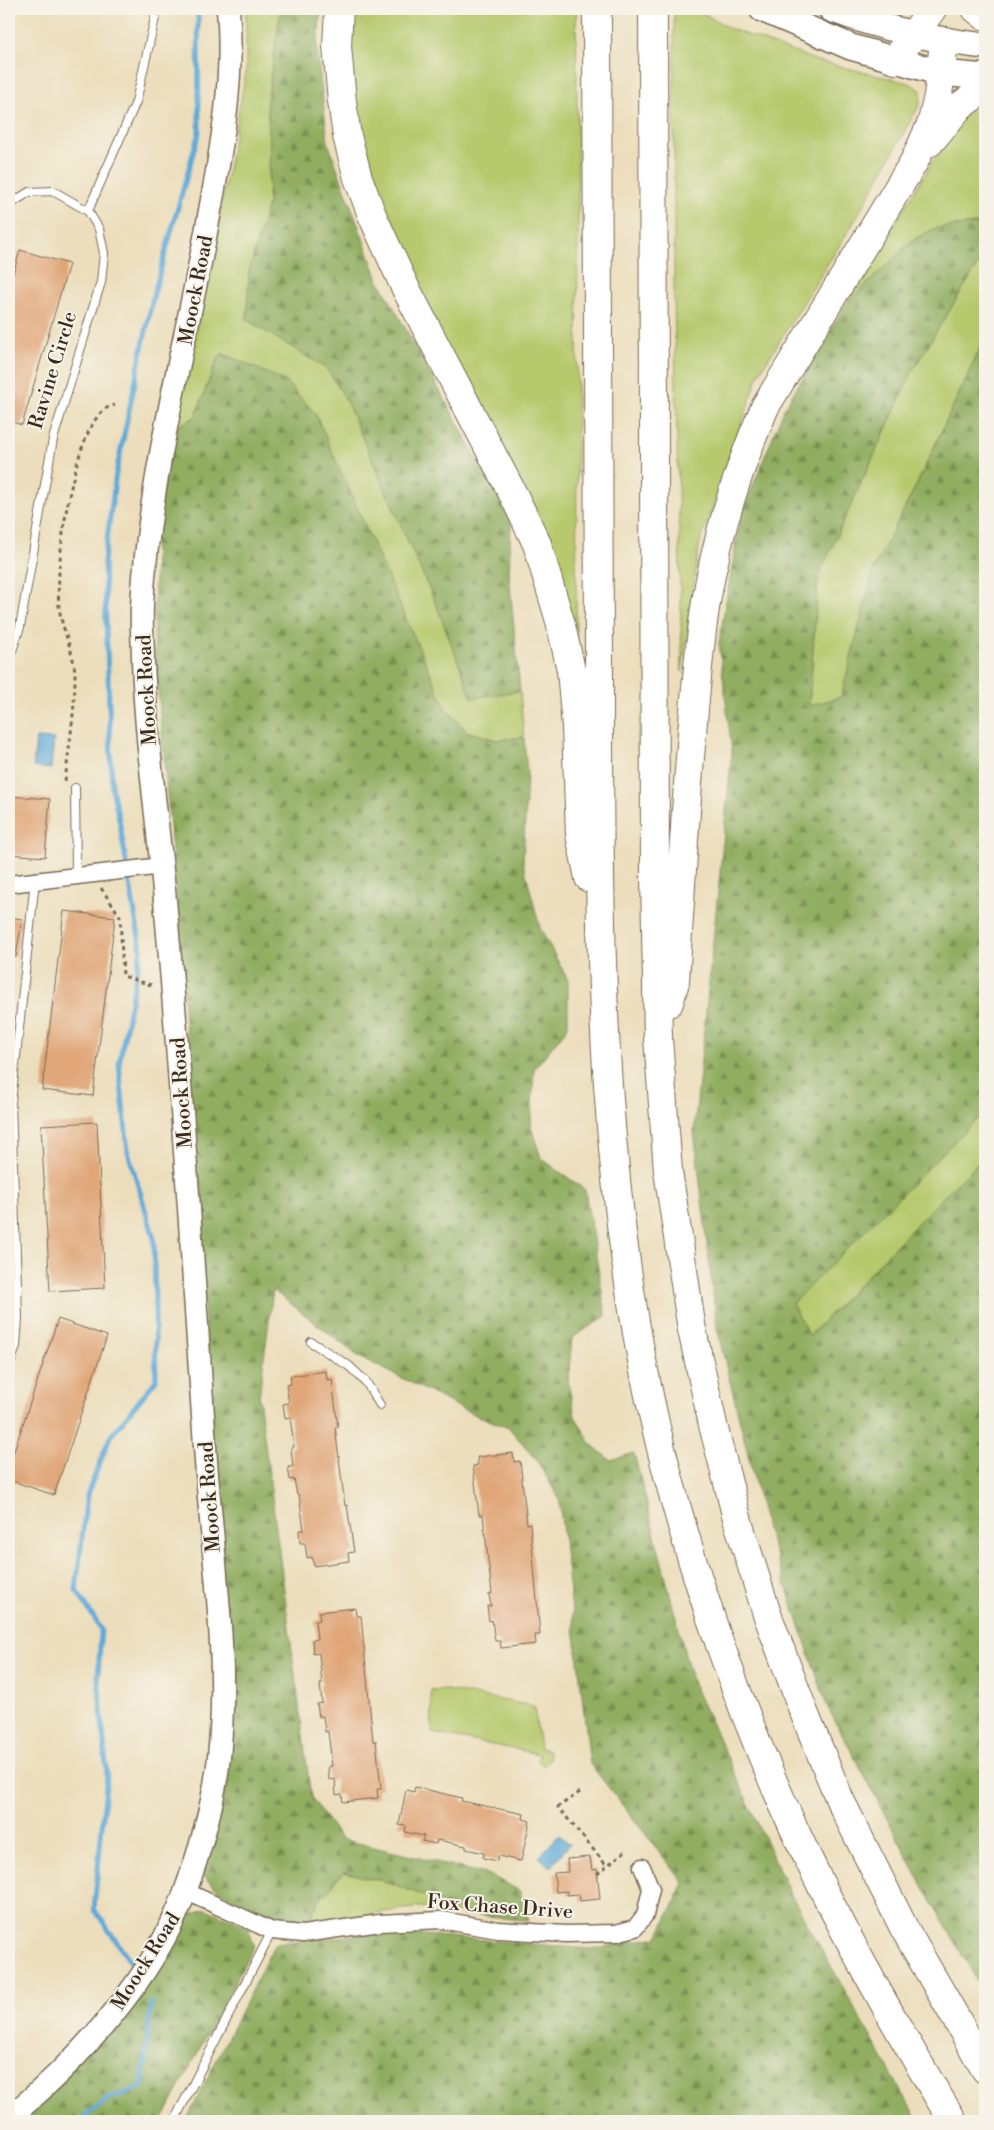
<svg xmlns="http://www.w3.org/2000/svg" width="994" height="2130" viewBox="0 0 994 2130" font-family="'Libre Bodoni',serif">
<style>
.grass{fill:#b6c96d;stroke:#787a46}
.forest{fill:url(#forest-firs);stroke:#666c3f}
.water{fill:#5ea9d7;stroke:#4c6a7a}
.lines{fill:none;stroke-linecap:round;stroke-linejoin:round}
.stream{stroke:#5ea9d7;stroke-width:5}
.building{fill:#e0a678}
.lane-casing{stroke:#796955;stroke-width:10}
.street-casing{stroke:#796955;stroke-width:19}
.secondary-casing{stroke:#796955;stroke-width:25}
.primary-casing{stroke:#796955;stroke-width:28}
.highway-casing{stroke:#796955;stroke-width:30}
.path{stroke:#796955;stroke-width:3;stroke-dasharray:4 4;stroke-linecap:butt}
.lane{stroke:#fff;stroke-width:8}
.street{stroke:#fff;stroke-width:16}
.secondary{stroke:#fff;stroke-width:22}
.primary{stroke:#fff;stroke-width:25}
.highway{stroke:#fff;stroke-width:28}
.labels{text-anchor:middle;stroke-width:4;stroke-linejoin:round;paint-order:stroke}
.street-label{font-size:20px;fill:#3b2a1e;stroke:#f7f3e8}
</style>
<defs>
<pattern id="forest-firs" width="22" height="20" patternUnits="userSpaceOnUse" patternTransform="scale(1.25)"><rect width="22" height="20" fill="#90ad60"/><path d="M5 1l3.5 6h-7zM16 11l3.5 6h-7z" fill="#778d4f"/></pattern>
</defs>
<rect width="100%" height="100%" fill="#f7f3e8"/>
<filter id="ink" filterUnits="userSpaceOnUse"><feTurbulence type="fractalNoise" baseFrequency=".02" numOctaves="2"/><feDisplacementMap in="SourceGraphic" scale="10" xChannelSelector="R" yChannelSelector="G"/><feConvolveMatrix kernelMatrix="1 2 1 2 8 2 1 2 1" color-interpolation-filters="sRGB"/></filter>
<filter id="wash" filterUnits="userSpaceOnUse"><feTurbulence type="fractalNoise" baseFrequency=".0096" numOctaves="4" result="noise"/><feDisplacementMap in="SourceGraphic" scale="20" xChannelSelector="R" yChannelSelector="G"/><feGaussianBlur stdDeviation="1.12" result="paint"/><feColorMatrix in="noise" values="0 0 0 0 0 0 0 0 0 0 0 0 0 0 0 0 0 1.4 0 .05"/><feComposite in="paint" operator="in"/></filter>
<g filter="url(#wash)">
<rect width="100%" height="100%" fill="#ecdebc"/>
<!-- grass -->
<path class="grass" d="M246,9H281L267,101L270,144L268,203L249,272L247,320L327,369L344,396L438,609L472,697L520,691L524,737L496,740L466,731L446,709L315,413L222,353L216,362L195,417L175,428L211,263L246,71Z
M352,9H576L578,205L576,641L384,217L358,138L349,31Z
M674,9H696L729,28L818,61L909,83L921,90L920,104L854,222L759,374L699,546L682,672L674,298Z
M985,100V223L936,228L913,240L846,304L956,123Z
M985,253V337L917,484L874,568L841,697L809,706L818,577L914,368Z
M985,1111V1157L935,1205L809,1336L792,1304Z
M447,1690L534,1706L540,1748L548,1750C552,1757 549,1760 544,1766L538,1761L539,1754L432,1733L431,1691Z
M344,1872L391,1883L471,1914L419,1907L308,1923L318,1902Z"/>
<!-- forest -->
<path class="forest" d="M281,9H321L317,49L328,143L377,277L511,520L509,575L520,691L472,698L438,609L344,396L327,369L247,320L249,272L268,203L270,144L267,101Z
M985,223V253L914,368L818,577L809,706L841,697L874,568L917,484L985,337V1111L792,1304L810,1336L935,1205L985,1157V1995L923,1886L827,1706L766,1527L717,1329L694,1131L732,752L719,643L740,518L784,409L846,304L913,240L936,228Z
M222,353L285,381L315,413L446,709L466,731L496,740L524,737L527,773L523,862L540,928L568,980V1027L534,1069L531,1127L541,1158L585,1190L606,1316L572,1338L568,1382L575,1416L591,1444L610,1460L634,1453L692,1681L789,1891L918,2121H186L275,1943L389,1932L591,1949L658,1937L684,1883L590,1764L559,1498L536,1459L509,1428L471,1413L358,1356L273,1290L259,1397L311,1797L341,1839L490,1875L520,1891L529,1921L471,1914L391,1883L344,1872L318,1902L308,1923C271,1914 230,1905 203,1876V1862L222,1809L228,1736L207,1351L179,930L154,643L155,526L175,428L195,417L216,362Z
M206,1909L248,1927L254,1945L162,2121H18L186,1915Z"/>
<!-- water -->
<path class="water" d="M36,738L54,739L51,769L33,767Z
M559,1835L570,1844L550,1867L539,1857Z"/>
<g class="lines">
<!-- stream -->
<path class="stream" d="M131,1962L94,1909L107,1775L98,1677L101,1629L76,1590L87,1495L110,1437L156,1380L154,1238L128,1152L119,1064L141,950L119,819L112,789L104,561L116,473L153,297L199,132L198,9
M79,2121L106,2100L142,2087L151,2003"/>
</g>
<g id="blocks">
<!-- building -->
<path class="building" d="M20,250L69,264L22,425L9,421V288Z
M9,796L50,799L45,857L9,854Z
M64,911L115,917L93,1096L42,1090Z
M9,917L22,919L16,957L9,956Z
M97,1122L105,1288L50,1291L41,1125Z
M58,1319L107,1336L54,1495L9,1480V1466Z
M326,1371L327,1380L332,1379L338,1427H335L345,1506L347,1505L354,1552L348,1553L349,1561L314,1566L312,1557L307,1558L305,1543H300L299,1530H304L299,1495H297L294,1479L290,1480L288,1467H293L291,1448L294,1447L290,1417L285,1418L283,1404L289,1403L286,1385L291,1384L290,1376Z
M513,1453L514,1462L520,1461L527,1524L530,1523L540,1635H535L536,1644L501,1648L500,1641H495L492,1620L489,1621L487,1606H491L489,1594H492L483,1515H479L473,1466L478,1465L477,1457Z
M355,1608L356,1616H361L373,1741H376L381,1789H377L378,1798L343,1802L342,1794L336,1795L335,1779L329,1780L328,1767L332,1766L328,1731L325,1732L323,1716L319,1717L317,1704L322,1703L320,1684H322L319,1653L313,1654L312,1640L317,1639L315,1621L320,1620L319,1612Z
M415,1787L462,1798L461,1801L524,1814L523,1819L530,1821L521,1861L498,1856L497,1861L483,1858L484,1853L466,1849V1846L437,1840L436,1844L422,1841L424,1836L405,1832L406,1826L399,1825L406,1790L414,1792Z
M590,1857L592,1870L597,1869L600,1899L580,1901L579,1894L567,1895V1891L556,1892L554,1873L568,1872L567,1859Z"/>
</g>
</g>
<g filter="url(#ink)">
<use href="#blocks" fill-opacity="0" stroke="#796955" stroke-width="1"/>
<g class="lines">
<!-- lane casing -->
<g class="lane-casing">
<path id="lane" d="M9,205L29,192L53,191L88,211L99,229L104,253L101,282L53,439L20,627L9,660
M88,211L136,102L157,9
M75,788L76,875
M311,1342L349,1366L366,1382L380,1405
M9,1367L16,1346L18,1317L11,1102L35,880
M174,2121L272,1931"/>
</g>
<!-- street casing -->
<g class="street-casing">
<path id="street" d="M9,884L162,866
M185,1891L272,1931L303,1934L380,1923L441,1920L498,1930L566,1934L616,1933L635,1928L645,1915L651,1889L642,1867"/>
</g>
<!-- secondary casing -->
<g class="secondary-casing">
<path id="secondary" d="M9,2118C78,2060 152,1981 184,1895C200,1851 214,1804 219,1757C229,1659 213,1559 206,1461C194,1282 183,1102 167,923C160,836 146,749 143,661C143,642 141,624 142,606C149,470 188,338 211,205C223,140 234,76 228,9"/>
</g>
<!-- primary casing -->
<g class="primary-casing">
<path id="primary" d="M762,9L851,47L941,73L985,77
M831,9C881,28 932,40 985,46"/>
</g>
<!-- highway casing -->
<g class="highway-casing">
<path id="highway" d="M339,9L337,46L342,101L347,136L358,178L372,215L404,285L515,498L537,544L560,621L571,670L576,727L580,835L589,878
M597,9C598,228 599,447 599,666C599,937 598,1208 667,1472C700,1596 742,1716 796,1833C842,1932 896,2027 953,2121
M653,9L655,877L658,1038L668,1171L692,1330L713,1425L738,1522L767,1614L803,1710L840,1800L904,1928L985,2069
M976,9L985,16
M895,60L932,9
M930,142L960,106L985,88
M669,1003L675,982C680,899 685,816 692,733C696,689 699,645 706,602C717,535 738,469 765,407L915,160L932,122L938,96L944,41"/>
</g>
<!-- path -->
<path class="path" d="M65,781C69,747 75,711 75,676C75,652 61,629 59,606C55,565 72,435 104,410C107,407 112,406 115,405
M101,888L120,916L123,976L154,986
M580,1792L558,1807L607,1866
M597,1874L628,1849"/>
<!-- lane -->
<use href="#lane" class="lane"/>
<!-- street -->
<use href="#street" class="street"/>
<!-- secondary -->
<use href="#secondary" class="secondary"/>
<!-- primary -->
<use href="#primary" class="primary"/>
<!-- highway -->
<use href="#highway" class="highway"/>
</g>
</g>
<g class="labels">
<!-- street labels -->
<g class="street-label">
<text transform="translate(195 290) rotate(-79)" y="7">Moock Road</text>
<text transform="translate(52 370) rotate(-73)" y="7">Ravine Circle</text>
<text transform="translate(146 690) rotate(-93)" y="7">Moock Road</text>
<text transform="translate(181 1093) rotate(-94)" y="7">Moock Road</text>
<text transform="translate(209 1497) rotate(-94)" y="7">Moock Road</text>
<text transform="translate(500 1906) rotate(4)" y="7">Fox Chase Drive</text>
<text transform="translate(145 1961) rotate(-58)" y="7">Moock Road</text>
</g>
</g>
<!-- margin -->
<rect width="994" height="2130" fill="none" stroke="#f7f3e8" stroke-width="30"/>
</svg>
